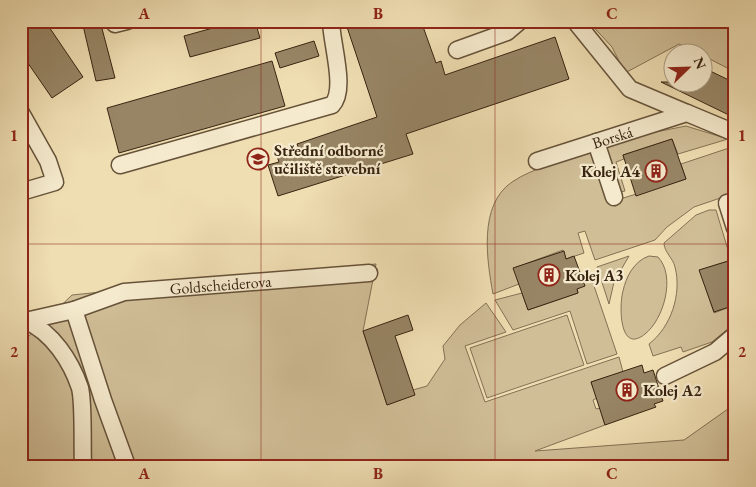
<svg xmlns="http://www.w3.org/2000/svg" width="756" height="487" viewBox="0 0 756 487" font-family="'EB Garamond',serif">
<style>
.green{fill:#d0be97;stroke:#847154}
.building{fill:#978565;stroke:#382411}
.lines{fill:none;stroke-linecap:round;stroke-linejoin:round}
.minor-casing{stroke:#665239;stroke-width:19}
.minor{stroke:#f5eacd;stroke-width:16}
.grid{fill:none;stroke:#8f2418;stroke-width:1;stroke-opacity:0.55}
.labels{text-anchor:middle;stroke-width:4.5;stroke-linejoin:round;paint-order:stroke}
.street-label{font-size:16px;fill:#382411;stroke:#f5eacd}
.poi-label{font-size:16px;font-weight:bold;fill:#382411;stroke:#f5eacd;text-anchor:start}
.neatline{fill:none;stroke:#8f2418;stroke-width:2}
.grid-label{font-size:16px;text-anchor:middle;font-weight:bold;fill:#8f2418}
</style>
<rect width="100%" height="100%" fill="#efdeb2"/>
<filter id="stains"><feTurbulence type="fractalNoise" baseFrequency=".004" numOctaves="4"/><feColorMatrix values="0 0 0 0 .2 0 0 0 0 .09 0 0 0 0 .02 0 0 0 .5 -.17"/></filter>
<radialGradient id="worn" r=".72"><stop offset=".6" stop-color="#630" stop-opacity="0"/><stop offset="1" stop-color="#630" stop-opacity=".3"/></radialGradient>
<!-- green -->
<path class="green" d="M588,21H735V72L704,56V52H696L679,44L625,73L612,47Z
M686,126L728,139L678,154L672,139L623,155L624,159L616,162L625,191L620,192L606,146L635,136Z
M735,146V193L694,207L667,227L655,240L595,260L585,231L578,233L584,253L566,259L563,250L514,268L519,284L493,294C487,261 478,205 512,182C534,167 565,161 590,152L594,153L610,202L686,179L681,164Z
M709,210H716L731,260L700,270L714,313L735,305V323L712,342L683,352L681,347L653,356L649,344C671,327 682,294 675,267C673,258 664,252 664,243L696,215Z
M629,256L614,282L609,304L597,267Z
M649,256L658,257C676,276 664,319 645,334C619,355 619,305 623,291C626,277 634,261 649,256Z
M376,264L363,331L387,405L414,395L413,390L427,386L445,359L443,346L460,325L486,303L506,332L465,346L485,402L619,357L623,372L591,382L597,398L593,400L596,409L600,408L605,425L535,451L684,440L735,404V466H21V338L25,340L72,295Z
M592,280L617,354L587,364L570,311L513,330L495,300L522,293L528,310L578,293L577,289L584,283Z
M567,315L584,365L487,398L470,348Z"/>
<!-- building -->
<path class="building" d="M21,21H45L83,77L52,98L21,53Z
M82,21H100L115,78L96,81Z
M238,21H255L260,38L190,57L184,36Z
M345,21H421L436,63L441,61L445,75L555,37L569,79L406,134L413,154L278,196L268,165L279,162L277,156L299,149L297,144L377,117Z
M314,41L319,56L280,68L275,53Z
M272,61L285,106L119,153L107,108Z
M704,68L735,83V118L661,82H704Z
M672,139L686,179L636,196L623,155Z
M564,251L566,259L574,256L585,286L577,289L578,293L528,310L513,268Z
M735,259V305L714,312L699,270Z
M408,315L413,330L395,336L415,395L387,405L363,331Z
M642,365L644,373L653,370L663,401L654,404L656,407L605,425L591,382Z"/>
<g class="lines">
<!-- minor casing -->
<g class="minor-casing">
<g id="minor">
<path d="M575,21L630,89L687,113"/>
<path d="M115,24L127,21"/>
<path d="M457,50L507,32L520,21"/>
<path d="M21,113L48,161L55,182L21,192"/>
<path d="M596,142L614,197"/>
<path id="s1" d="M537,161L687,113L735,133"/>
<path d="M120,165L332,105C347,90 331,42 331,21"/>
<path d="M735,201L727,203L735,228"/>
<path id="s2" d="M74,310L124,292L369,273"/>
<path d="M26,321C52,332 71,361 80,388C84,404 82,447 83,466"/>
<path d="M21,322L74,310L103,400L127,466"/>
<path d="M665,376L715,352L735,335"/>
</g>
</g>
<!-- minor -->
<use href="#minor" class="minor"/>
</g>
<!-- grid -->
<path class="grid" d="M261,21V466M495,21V466M21,244H735"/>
<!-- icons -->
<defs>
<g id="school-ring" transform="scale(1.125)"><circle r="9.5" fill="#f5eacd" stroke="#8f2418" stroke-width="1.5"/><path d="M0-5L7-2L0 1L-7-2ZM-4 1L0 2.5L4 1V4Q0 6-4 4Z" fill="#8f2418"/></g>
<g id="building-ring" transform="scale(1.125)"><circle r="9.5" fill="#f5eacd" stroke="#8f2418" stroke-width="1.5"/><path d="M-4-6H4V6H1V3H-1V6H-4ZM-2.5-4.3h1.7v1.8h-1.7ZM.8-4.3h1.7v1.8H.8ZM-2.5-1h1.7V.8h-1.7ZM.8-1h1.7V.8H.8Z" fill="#8f2418"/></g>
</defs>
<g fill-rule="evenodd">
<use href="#school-ring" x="258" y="159"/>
<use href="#building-ring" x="656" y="171"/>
<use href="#building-ring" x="549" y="275"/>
<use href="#building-ring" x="627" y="390"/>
</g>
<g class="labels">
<!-- street labels -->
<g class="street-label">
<text dy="6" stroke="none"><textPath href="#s1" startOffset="79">Borská</textPath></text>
<text dy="6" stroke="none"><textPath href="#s2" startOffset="150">Goldscheiderova</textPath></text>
</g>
<!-- poi labels -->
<g class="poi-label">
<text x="274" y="156">Střední odborné<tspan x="274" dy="18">učiliště stavební</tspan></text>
<text x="640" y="177" text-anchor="end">Kolej A4</text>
<text x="565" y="281">Kolej A3</text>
<text x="643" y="396">Kolej A2</text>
</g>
</g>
<!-- margin -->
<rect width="756" height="487" fill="none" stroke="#efdeb2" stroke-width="55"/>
<!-- north arrow -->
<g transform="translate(688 68) rotate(67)"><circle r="24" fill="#f5eacd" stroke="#a99b82"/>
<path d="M0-4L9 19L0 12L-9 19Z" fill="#8f2418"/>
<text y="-8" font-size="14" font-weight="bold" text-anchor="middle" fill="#382411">N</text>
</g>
<rect x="28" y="28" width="700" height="432" class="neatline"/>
<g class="grid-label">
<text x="144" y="19">A</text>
<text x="378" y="19">B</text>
<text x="612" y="19">C</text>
<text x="14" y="141">1</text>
<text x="742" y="141">1</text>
<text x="14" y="357">2</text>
<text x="742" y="357">2</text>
<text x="144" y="479">A</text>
<text x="378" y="479">B</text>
<text x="612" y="479">C</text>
</g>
<rect width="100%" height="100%" filter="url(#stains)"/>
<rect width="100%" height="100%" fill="url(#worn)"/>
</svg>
